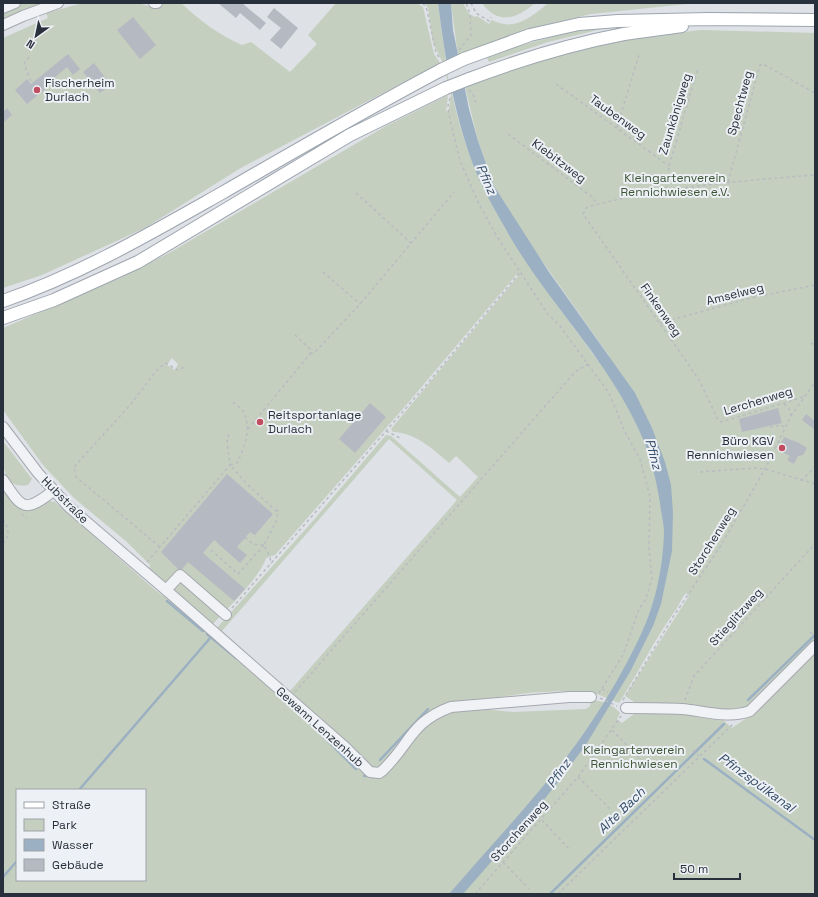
<svg xmlns="http://www.w3.org/2000/svg" width="818" height="897" viewBox="0 0 818 897" font-family="'Space Grotesk',sans-serif">
<style>
.green{fill:#c4cfbf;fill-rule:evenodd}
.water{fill:#9bb0c3}
.pier{fill:#dee1e6}
.lines{fill:none;stroke-linecap:round;stroke-linejoin:round}
.stream{stroke:#9bb0c3;stroke-width:2.5}
.building{fill:#b5bac2}
.minor-casing{stroke:#a4a8af;stroke-width:12}
.major-casing{stroke:#9ea6b0;stroke-width:14}
.path{stroke:#b8bcc1;stroke-width:1.5;stroke-dasharray:3 3;stroke-linecap:butt}
.minor{stroke:#f0f2f5;stroke-width:10}
.major{stroke:#fff;stroke-width:12}
.major-bridge-casing{stroke:#9ea6b0;stroke-width:14;stroke-linecap:butt}
.major-bridge{stroke:#fff;stroke-width:12}
.poi-dot{fill:#c14d61;stroke:#edf0f4;stroke-width:1.5}
.labels{text-anchor:middle;stroke-width:4;stroke-linejoin:round;paint-order:stroke}
.poi-label{font-size:12px;fill:#28303b;stroke:#edf0f4;text-anchor:start}
.street-label{font-size:12px;fill:#28303b;stroke:#edf0f4}
.park-label{font-size:12px;fill:#3d5637;stroke:#edf0f4}
.water-label{font-size:13px;font-style:italic;fill:#364f6b;stroke:#edf0f4}
</style>
<rect width="100%" height="100%" fill="#dee1e6"/>
<!-- green -->
<path class="green" d="M19,3H49L3,23V9Z
M83,3H138L155,8L166,3H181C199,20 219,35 242,45L251,42L290,72L317,44L308,35L336,3H417L423,7L434,54L440,63L239,169L145,228L42,275L3,288V38L48,18L46,13Z
M424,3H438C445,58 453,117 475,168C505,240 554,299 598,361L609,356L526,238L494,186L478,141L465,87L548,56L617,40L701,30L815,33V642L749,708L734,710L639,705L625,696L689,596L686,593C682,597 680,603 677,608C655,638 639,672 619,703L597,694L561,691L528,693L455,703L397,749L378,768H372L217,628L312,522L386,435L391,436L460,497L478,477L456,456L449,463C433,449 416,433 393,432L391,429L518,276L517,274L408,403L275,555L266,558C261,576 226,610 212,625L149,570L150,565L127,542L74,498L43,465L3,410V328L120,278L169,253L386,126L448,95L446,112L449,109L451,94L443,63L433,43L428,8ZM172,358L178,364L175,370L167,365ZM389,439L457,500L290,691L222,631Z
M451,3H463L469,14L475,17L477,16L489,24L492,20C514,32 532,17 548,3H697L591,14L532,28L458,56Z
M482,3H535C518,18 498,26 482,3Z
M720,12L815,13V17L674,15Z
M589,27H610L548,42L489,62L487,58L519,46Z
M3,441L32,479L28,485C0,490 3,460 3,441Z
M3,488L31,509L50,501L55,502L154,589L163,596L170,598L373,777L416,733L441,712L472,708L513,712L586,709L590,706L591,700C600,700 614,705 620,713L617,719L622,723L638,711L727,716L723,720L732,728L748,717L815,651V892L808,894H3ZM17,790H145V880H17Z"/>
<!-- water -->
<path class="water" d="M438,3H451L453,30L469,109L478,141L494,186L549,272L635,393L652,428L665,462L671,485L673,513L672,551L661,604L653,626L630,672L587,743L565,773L528,820L463,894H449C488,849 529,805 565,759C593,723 623,674 642,632C656,602 663,566 664,533C664,523 661,513 660,503C656,478 650,453 639,430C605,355 543,298 504,226C493,207 482,187 474,167C454,115 445,58 438,3Z"/>
<!-- pier -->
<path class="pier" d="M460,56L466,84L451,91L445,63Z"/>
<g class="lines">
<!-- stream -->
<path class="stream" d="M167,601L203,631
M207,634L236,658
M748,700L815,635
M312,725L356,769
M704,759L815,840
M380,760L428,709
M364,776H367
M79,790L211,637
M3,877L17,861
M550,894L724,724"/>
</g>
<!-- building -->
<path class="building" d="M218,3H242L266,23L260,30L240,13L236,18Z
M274,8L298,28L281,49L270,40L281,28L267,17Z
M133,17L156,45L140,59L117,30Z
M68,54L80,69L73,75L67,67L47,84L49,86L27,104L15,90L27,79L31,84Z
M94,63L111,85L100,93L83,72Z
M7,108L12,115L3,123V112Z
M370,403L386,417L355,453L339,439Z
M778,408L782,423L742,432L739,419Z
M806,414L815,421V430L802,420Z
M784,437L799,443L807,448L803,455L798,456L794,464L787,460L790,456L778,450Z
M227,474L273,514L255,535L250,532L237,547L247,555L240,563L214,540L203,553L245,589L234,601L188,562L182,569H178L161,552Z"/>
<g class="lines">
<!-- minor casing -->
<g class="minor-casing">
<path id="minor" d="M154,3H157
M3,8L15,3
M3,25L23,16L58,3
M3,427L38,473L69,507L173,596L345,747L370,772L379,773L382,771C410,745 410,722 451,707L569,697H591
M3,480C22,508 24,514 53,491
M166,590L180,575L226,615
M626,708C645,708 664,708 682,709C704,711 729,719 750,711L815,646"/>
</g>
<!-- major casing -->
<g class="major-casing">
<path id="major" d="M464,59L530,35L579,24L618,21L708,19L815,20
M469,79C519,60 571,44 624,34C643,31 663,29 682,26
M3,301C81,274 151,233 222,193C295,151 367,109 441,70
M3,318L54,300L138,262L350,135L446,88"/>
</g>
<!-- path -->
<path class="path" d="M423,3L427,10L436,53L440,58
M471,3L476,13L489,21L491,17
M459,50L471,35L470,14L466,3
M29,57L24,64L32,83
M556,84L669,166
M469,90L473,94L476,103
M450,98L448,105L449,115L460,161L479,204L496,235L547,313L560,326L609,393L625,432L640,459L650,496L649,549L652,578L646,599L639,609L623,655L599,693
M617,127L639,55
M508,134L592,197L597,204
M728,182L760,65L763,64L815,93
M666,189L669,166L698,68
M356,193L411,243
M323,272L360,304
M660,323L755,297L815,285
M811,343L815,345
M310,354L316,351L360,304L454,192
M803,397L721,422L718,420L700,382L691,368L583,214L587,207C662,187 738,181 815,175
M233,402C236,405 243,409 244,413C252,430 244,447 237,463L230,465L246,483L277,512V520L264,545L270,557L271,564
M784,404L789,408L791,416
M770,427L781,425L785,428
M248,429L310,354V349L293,333
M386,431L400,438
M700,472L755,468L765,469L815,484
M801,481L815,467
M277,512L279,507
M21,514L27,518
M3,519C9,529 10,535 3,544
M231,526L253,544L264,545
M160,547L76,477L74,467L131,404L156,371L165,363L178,370L187,366
M211,550L238,574L264,545
M147,562L230,465L227,442L229,433
M232,608L427,384L521,271
M810,632L815,636
M602,689L608,692
M295,692L575,372L588,364
M600,698L617,706
M623,700L673,617L720,547L765,469L791,416L815,382
M685,700L694,676L815,544
M612,730L651,770
M693,750L699,756
M578,777L611,810
M542,820L570,850
M503,862L529,889
M475,894L578,777L621,716
M558,894L733,724"/>
<!-- minor -->
<use href="#minor" class="minor"/>
<!-- major -->
<use href="#major" class="major"/>
<!-- major-bridge casing -->
<g class="major-bridge-casing">
<path id="major-bridge" d="M441,70L464,59
M446,88L469,79"/>
</g>
<!-- major-bridge -->
<use href="#major-bridge" class="major-bridge"/>
</g>
<!-- markers -->
<g class="poi-dot">
<circle cx="37" cy="90" r="4"/>
<circle cx="260" cy="422" r="4"/>
<circle cx="782" cy="448" r="4"/>
</g>
<g class="labels">
<!-- poi labels -->
<g class="poi-label">
<text x="45" y="87">Fischerheim<tspan x="45" dy="14">Durlach</tspan></text>
<text x="268" y="419">Reitsportanlage<tspan x="268" dy="14">Durlach</tspan></text>
<text x="774" y="445" text-anchor="end">Büro KGV<tspan x="774" dy="14">Rennichwiesen</tspan></text>
</g>
<!-- street labels -->
<g class="street-label">
<text transform="translate(740 103) rotate(-75)" y="4">Spechtweg</text>
<text transform="translate(675 114) rotate(-73)" y="4">Zaunkönigweg</text>
<text transform="translate(618 117) rotate(36)" y="4">Taubenweg</text>
<text transform="translate(559 161) rotate(37)" y="4">Kiebitzweg</text>
<text transform="translate(735 294) rotate(-14)" y="4">Amselweg</text>
<text transform="translate(661 310) rotate(55)" y="4">Finkenweg</text>
<text transform="translate(758 401) rotate(-17)" y="4">Lerchenweg</text>
<text transform="translate(65 500) rotate(45)" y="4">Hubstraße</text>
<text transform="translate(712 541) rotate(-58)" y="4">Storchenweg</text>
<text transform="translate(736 617) rotate(-48)" y="4">Stieglitzweg</text>
<text transform="translate(320 727) rotate(42)" y="4">Gewann Lenzenhub</text>
<text transform="translate(519 831) rotate(-48)" y="4">Storchenweg</text>
</g>
<!-- park labels -->
<g class="park-label">
<text x="675" y="182">Kleingartenverein<tspan x="675" dy="14">Rennichwiesen e.V.</tspan></text>
<text x="634" y="754">Kleingartenverein<tspan x="634" dy="14">Rennichwiesen</tspan></text>
</g>
<!-- water labels -->
<g class="water-label">
<text transform="translate(487 179) rotate(66)" y="5">Pfinz</text>
<text transform="translate(654 454) rotate(75)" y="5">Pfinz</text>
<text transform="translate(558 773) rotate(-55)" y="5">Pfinz</text>
<text transform="translate(757 782) rotate(36)" y="5">Pfinzspülkanal</text>
<text transform="translate(621 810) rotate(-44)" y="5">Alte Bach</text>
</g>
</g>
<!-- border -->
<rect width="818" height="897" fill="none" stroke="#28303b" stroke-width="8"/>
<!-- legend -->
<rect x="16" y="789" width="130" height="92" fill="#edf0f4" stroke="#9ea3aa"/>
<rect x="24" y="802" width="20" height="6" fill="#ffffff" stroke="#9ea3aa"/>
<text x="52" y="809" font-size="12" fill="#28303b">Straße</text>
<rect x="24" y="819" width="20" height="12" fill="#c4cfbf" stroke="#9ea3aa"/>
<text x="52" y="829" font-size="12" fill="#28303b">Park</text>
<rect x="24" y="839" width="20" height="12" fill="#9bb0c3" stroke="#9ea3aa"/>
<text x="52" y="849" font-size="12" fill="#28303b">Wasser</text>
<rect x="24" y="859" width="20" height="12" fill="#b5bac2" stroke="#9ea3aa"/>
<text x="52" y="869" font-size="12" fill="#28303b">Gebäude</text>
<!-- north arrow -->
<g transform="translate(36 36) rotate(213)" stroke="#edf0f4" stroke-width="3" paint-order="stroke">
<path d="M0-3L7 15L0 10L-7 15Z" fill="#28303b"/>
<text y="-6" font-size="11" font-weight="bold" text-anchor="middle" fill="#28303b">N</text>
</g>
<!-- scale -->
<path d="M674 873v6h66v-6" fill="none" stroke="#28303b" stroke-width="2"/>
<text x="680" y="873" font-size="12" fill="#28303b" stroke="#edf0f4" stroke-width="3" paint-order="stroke">50 m</text>
</svg>
